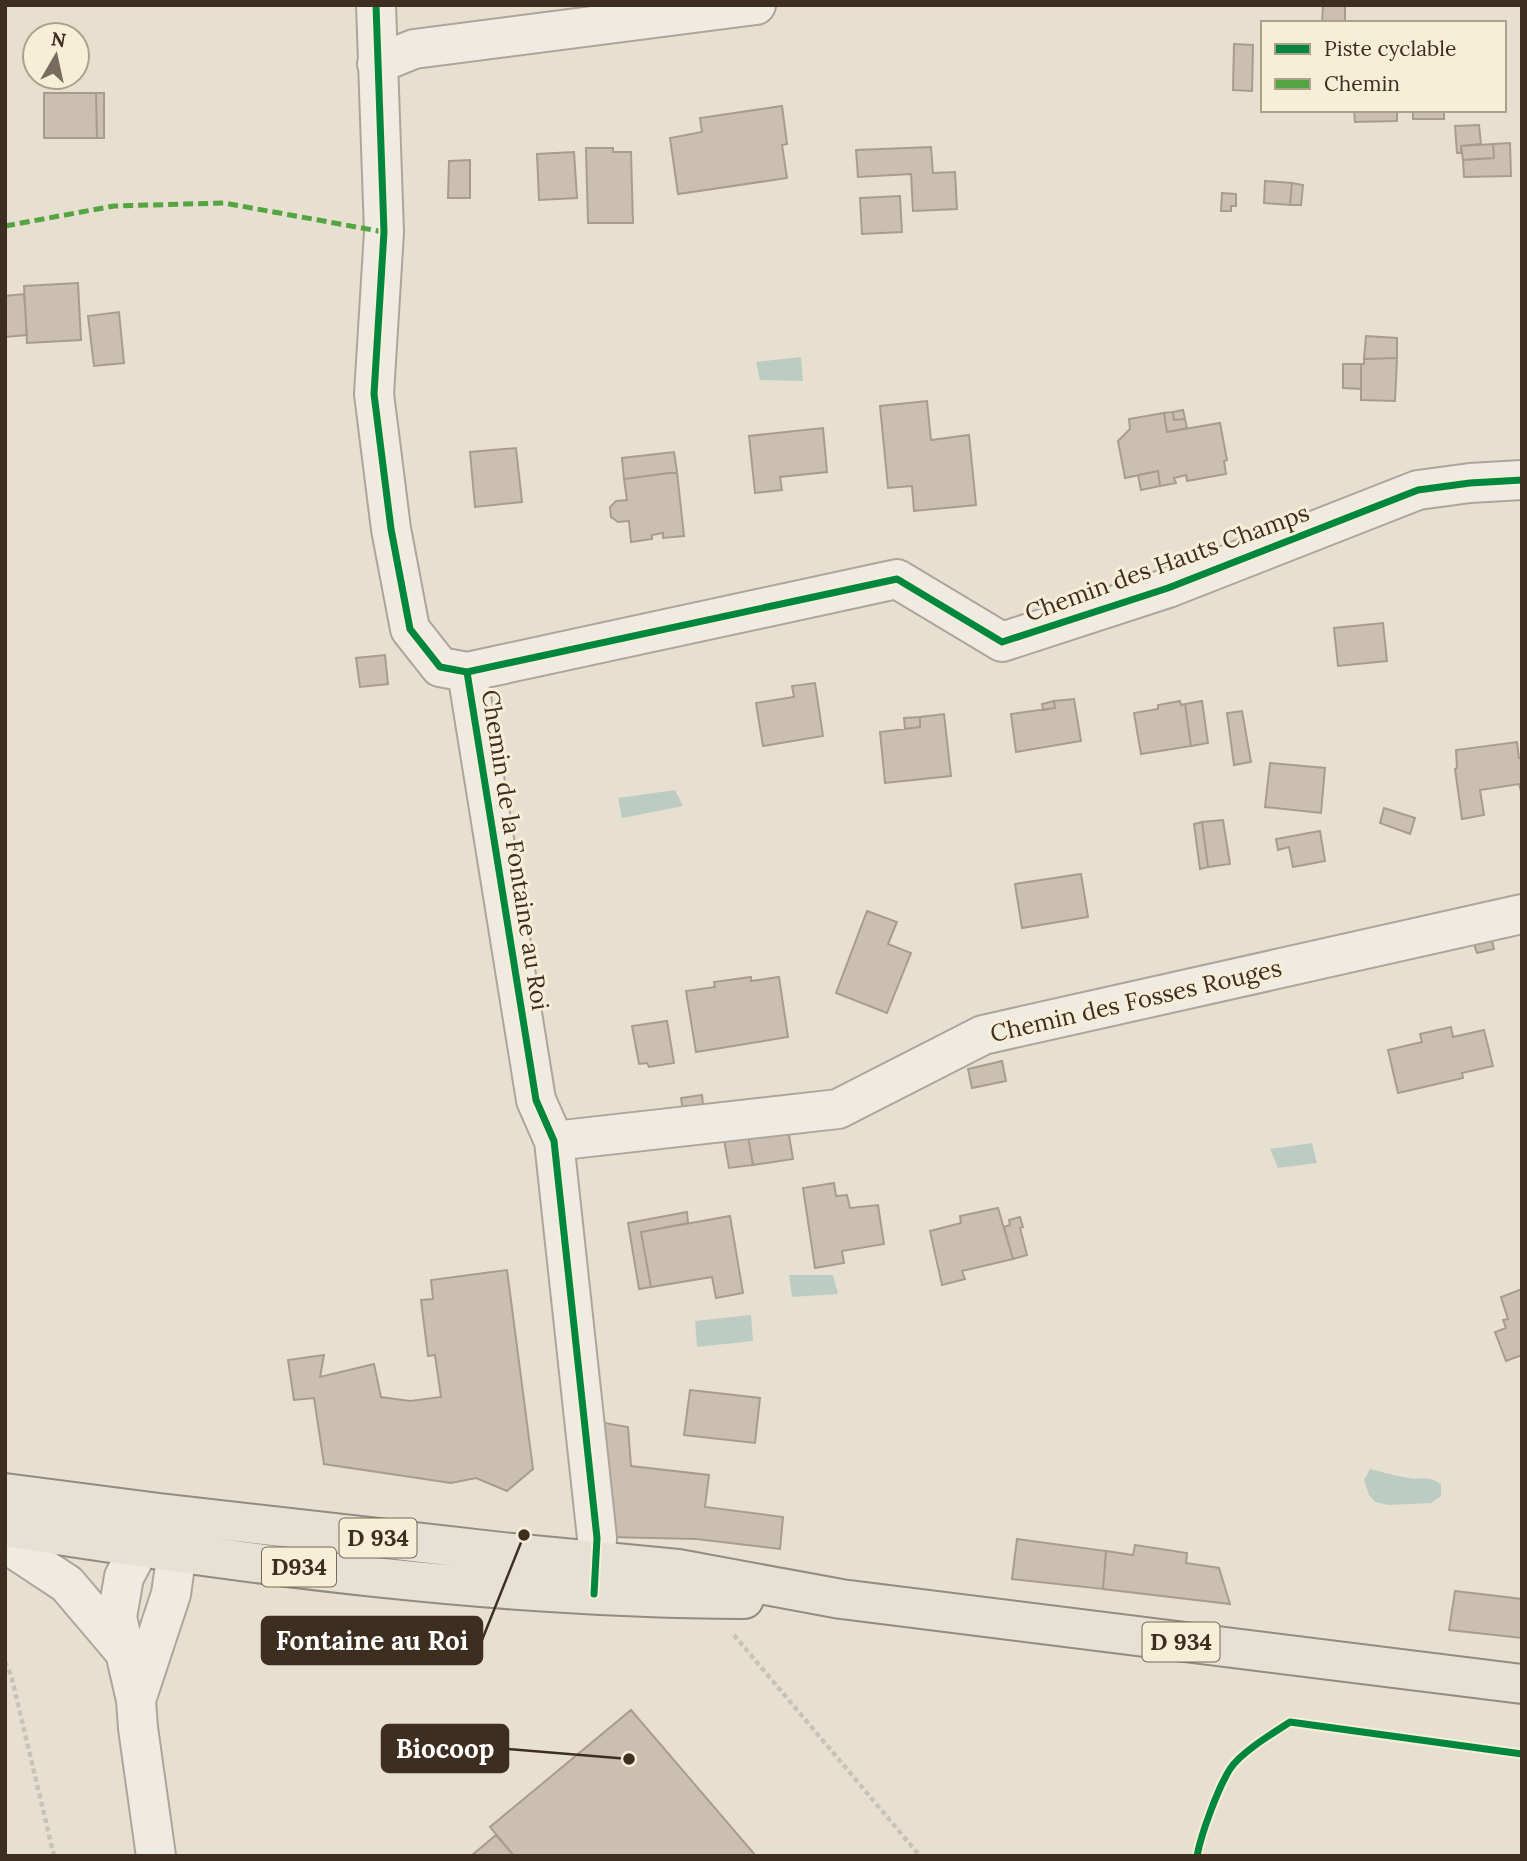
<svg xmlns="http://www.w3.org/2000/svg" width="1527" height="1861" viewBox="0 0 1527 1861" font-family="Lora,serif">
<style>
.water{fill:#bcccc2}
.building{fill:#cbbfb2;stroke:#a89c90;stroke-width:2}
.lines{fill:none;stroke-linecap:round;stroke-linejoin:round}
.minor-casing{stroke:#ada599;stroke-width:42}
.major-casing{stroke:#928b80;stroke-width:42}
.path{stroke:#c8c2b9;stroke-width:4.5;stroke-dasharray:5 3.5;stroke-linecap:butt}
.minor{stroke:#efebe3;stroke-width:38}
.major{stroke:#e6e1d4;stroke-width:38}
.quiet{stroke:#54a441;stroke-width:5;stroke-dasharray:10 5;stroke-linecap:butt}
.cycleway-casing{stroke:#f7eed8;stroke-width:11}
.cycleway{stroke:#00873e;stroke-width:7}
.labels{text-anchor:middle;stroke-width:6;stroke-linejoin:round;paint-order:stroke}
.shield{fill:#f7eed8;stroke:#756857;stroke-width:2}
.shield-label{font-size:23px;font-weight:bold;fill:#3d2e20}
.street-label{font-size:24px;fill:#3d2e20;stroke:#f7eed8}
.leader{fill:none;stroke:#3d2e20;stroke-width:2.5}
.callout-dot{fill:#3d2e20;stroke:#f7eed8;stroke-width:2.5}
.callout{fill:#3d2e20;stroke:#3d2e20;stroke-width:2.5}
.callout-label{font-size:26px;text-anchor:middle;font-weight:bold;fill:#fff}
</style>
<rect width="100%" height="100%" fill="#e7e0d1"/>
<!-- water -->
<path class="water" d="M801,357L803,381L760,380L756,362Z
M675,790L683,806L622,818L618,798Z
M1312,1143L1317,1163L1278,1168L1270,1149Z
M789,1275H833L838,1294L792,1297Z
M751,1315L753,1341L697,1347L695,1321Z
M1370,1469C1383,1472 1396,1476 1409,1478C1421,1480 1432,1475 1441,1485V1496L1431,1503L1388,1505L1375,1502L1369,1495L1364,1480Z"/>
<!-- building -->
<path class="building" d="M1323,5H1345V23H1322Z
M1234,44L1253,45L1252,91L1233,90Z
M44,93H96L97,138H44Z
M96,93H104V138H97Z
M782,106L787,144L782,145L787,178L678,194L670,138L702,132L700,118Z
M1354,110H1397V121L1355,122Z
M1413,110H1444V119H1413Z
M1479,125L1481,144L1461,146V153H1457L1455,126Z
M1510,143L1511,176L1464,177L1463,160L1494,158L1493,144Z
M1493,144L1494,158L1463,160L1461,146Z
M931,147L933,173L955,172L957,209L913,211L911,174L858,177L856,150Z
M586,148H613V152H631L633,223H588Z
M574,152L577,198L539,200L537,154Z
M470,160V198H448L449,161Z
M1265,181L1292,183L1290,205L1264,203Z
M1292,183L1303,185L1301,205H1290Z
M1222,193L1236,194V206H1231V211H1221Z
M900,196L902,232L862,234L860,198Z
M78,283L81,340L27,343L24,286Z
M24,294L27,335L5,337V296Z
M119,312L124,363L94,366L88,316Z
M1366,336L1397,338V358L1364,359Z
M1397,358L1395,401L1361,400V364H1364V359Z
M1343,364H1361V389L1343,388Z
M927,401L931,440L969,435L976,505L914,511L912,486L888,488L880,406Z
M1183,410L1185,419L1174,420L1173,412Z
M1173,412L1174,420L1185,419L1187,428L1167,432L1164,413Z
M1164,413L1167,432L1220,423L1227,460L1224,461L1226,474L1187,481L1186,475L1174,478L1176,483L1160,486L1158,471L1125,478L1118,441L1130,429L1129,419Z
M823,428L827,472L780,477L782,490L755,493L749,436Z
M516,448L522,502L475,507L470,452Z
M674,452L677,472L624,479L622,458Z
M1158,471L1160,486L1141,490L1138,475Z
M677,472L684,536L663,538V533L652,535V539L631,542L629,521L618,522L611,517L610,507L616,501L627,500L624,479Z
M1383,623L1387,661L1338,666L1334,628Z
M385,655L388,684L360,687L356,658Z
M815,683L823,736L763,746L756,703L794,697L792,686Z
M1074,699L1081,741L1016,752L1011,714L1055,708L1054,701Z
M1054,701L1055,708L1043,710L1042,704Z
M1180,701L1181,705L1185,704L1191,746L1141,754L1134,713L1158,709V705Z
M1202,701L1208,743L1191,746L1185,704Z
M1242,711L1251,762L1234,765L1227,713Z
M944,714L951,776L885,783L880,732L920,727V717Z
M920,717V727L905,729L904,718Z
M1517,742L1519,758H1522V795L1519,784L1480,790L1484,815L1462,819L1455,769L1457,768L1456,750Z
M1270,763L1325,768L1321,813L1265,807Z
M1384,808L1415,818L1410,834L1380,823Z
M1223,820L1230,864L1208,867L1202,822Z
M1202,822L1208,867L1200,869L1194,824Z
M1320,831L1325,861L1293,867L1289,847L1278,850L1276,839Z
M1081,874L1088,917L1022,928L1015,884Z
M867,911L897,922L888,944L911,953L887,1013L836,993Z
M1492,940L1494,949L1477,953L1474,944Z
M751,977V981L779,977L788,1037L696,1052L686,991L715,987L714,982Z
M667,1021L674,1063L649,1067L647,1063L639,1064L632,1026Z
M1451,1027L1453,1037L1484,1030L1493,1066L1462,1073L1463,1078L1398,1093L1388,1050L1422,1042L1420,1034Z
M1002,1061L1006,1081L972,1088L968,1069Z
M702,1095L703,1105L683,1110L681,1098Z
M788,1129L793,1159L753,1165L748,1136Z
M748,1136L753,1165L729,1168L724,1140Z
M834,1183L836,1196L847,1195L850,1208L878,1205L884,1244L842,1251L844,1263L815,1268L803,1188Z
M998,1208L1013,1259L962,1271L965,1279L942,1285L930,1231L961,1223L960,1216Z
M687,1212L688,1223L641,1232L651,1287L639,1289L628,1223Z
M730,1216L743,1293L716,1298L712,1277L651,1287L641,1232Z
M1020,1217L1023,1227L1020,1228L1027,1255L1013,1259L1004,1227L1010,1225L1009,1220Z
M507,1270L533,1469L507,1491L476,1478L451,1483L324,1464L314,1398L294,1400L288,1360L324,1355L320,1377L374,1364L381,1397L410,1401L441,1397L435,1355L428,1356L421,1300L433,1299L431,1280Z
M1522,1289V1355L1506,1361L1495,1332L1506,1328L1503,1320L1508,1319L1501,1297Z
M690,1390L760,1398L755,1443L684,1435Z
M593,1421L628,1427L631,1466L709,1475L705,1507L783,1517L780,1549L696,1539L609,1537Z
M1017,1539L1106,1551L1103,1589L1012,1579Z
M1135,1545L1187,1553L1186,1563L1219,1568L1230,1604L1103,1589L1106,1551L1133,1555Z
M1455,1591L1522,1599V1638L1449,1630Z
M631,1710L756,1856H514L490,1827Z
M496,1835L514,1856H471Z"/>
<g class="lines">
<!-- minor casing -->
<g class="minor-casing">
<path id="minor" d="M376,5L384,232L374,394L391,529L410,629L440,667L467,672L536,1100L554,1141L597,1538L594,1592
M377,64L414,49L756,5
M467,672L897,579L1002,642L1168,588L1418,490L1470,483L1522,480
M554,1141L838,1109L983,1035L1522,914
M154,1521L124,1577L117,1617L136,1700L138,1728L156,1856
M5,1543L67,1584L123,1650
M136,1700L171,1594L177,1552L163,1522"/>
</g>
<!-- major casing -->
<g class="major-casing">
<path id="major" d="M5,1493L159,1513L502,1552L678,1569L841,1599L1522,1684
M5,1527C250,1565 496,1598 744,1599"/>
</g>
<!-- path -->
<path class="path" d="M734,1635L920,1856
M5,1662L11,1675L54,1856"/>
<!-- minor -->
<use href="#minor" class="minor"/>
<!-- major -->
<use href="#major" class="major"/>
<!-- quiet -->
<path class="quiet" d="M5,226L114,206L224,203L384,232"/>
<!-- cycleway casing -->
<g class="cycleway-casing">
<path id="cycleway" d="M376,5L384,232L374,394L391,529L410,629L440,667L467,672L536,1100L554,1141L597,1538L594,1594
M467,672L897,579L1002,642L1168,588L1418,490L1470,483L1522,480
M1197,1856C1201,1834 1218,1788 1230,1769C1240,1753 1273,1733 1290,1722L1522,1754"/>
</g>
<!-- cycleway -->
<use href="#cycleway" class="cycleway"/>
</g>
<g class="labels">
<!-- shield labels -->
<g class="shield">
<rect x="339.5" y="1518.5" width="77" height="39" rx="5"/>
<rect x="262" y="1547.5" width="74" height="39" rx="5"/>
<rect x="1142.5" y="1622.5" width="77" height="39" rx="5"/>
</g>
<g class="shield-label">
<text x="378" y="1546">D 934</text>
<text x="299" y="1575">D934</text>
<text x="1181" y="1650">D 934</text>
</g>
<!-- street labels -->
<g class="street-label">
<text transform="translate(1167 563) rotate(-20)" y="8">Chemin des Hauts Champs</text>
<text transform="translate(515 850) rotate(81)" y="8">Chemin de la Fontaine au Roi</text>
<text transform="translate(1136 1001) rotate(-13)" y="8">Chemin des Fosses Rouges</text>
</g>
</g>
<!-- callouts -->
<path class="leader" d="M524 1535L482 1640M629 1759L508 1749"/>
<g class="callout-dot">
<circle cx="524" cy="1535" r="7"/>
<circle cx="629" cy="1759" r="7"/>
</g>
<g class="callout">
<rect x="262" y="1617" width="220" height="47" rx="7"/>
<rect x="382" y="1725" width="126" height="47" rx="7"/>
</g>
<g class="callout-label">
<text x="372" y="1650">Fontaine au Roi</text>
<text x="445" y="1758">Biocoop</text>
</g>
<!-- border -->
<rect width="1527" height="1861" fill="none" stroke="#3d2e20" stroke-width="14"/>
<!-- legend -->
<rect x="1261" y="21" width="245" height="91" fill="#f7eed8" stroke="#ada18e" stroke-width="2"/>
<rect x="1275" y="44" width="35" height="10" fill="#00873e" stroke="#ada18e" stroke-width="2"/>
<text x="1324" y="56" font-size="21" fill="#3d2e20">Piste cyclable</text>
<rect x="1275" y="79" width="35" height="10" fill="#54a441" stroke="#ada18e" stroke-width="2"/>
<text x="1324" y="91" font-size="21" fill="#3d2e20">Chemin</text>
<!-- north arrow -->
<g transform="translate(56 56) rotate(9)"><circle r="33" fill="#f7eed8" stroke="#ada18e" stroke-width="2"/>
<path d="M0-5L12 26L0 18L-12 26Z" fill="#786c5e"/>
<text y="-10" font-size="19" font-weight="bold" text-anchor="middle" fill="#3d2e20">N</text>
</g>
</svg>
